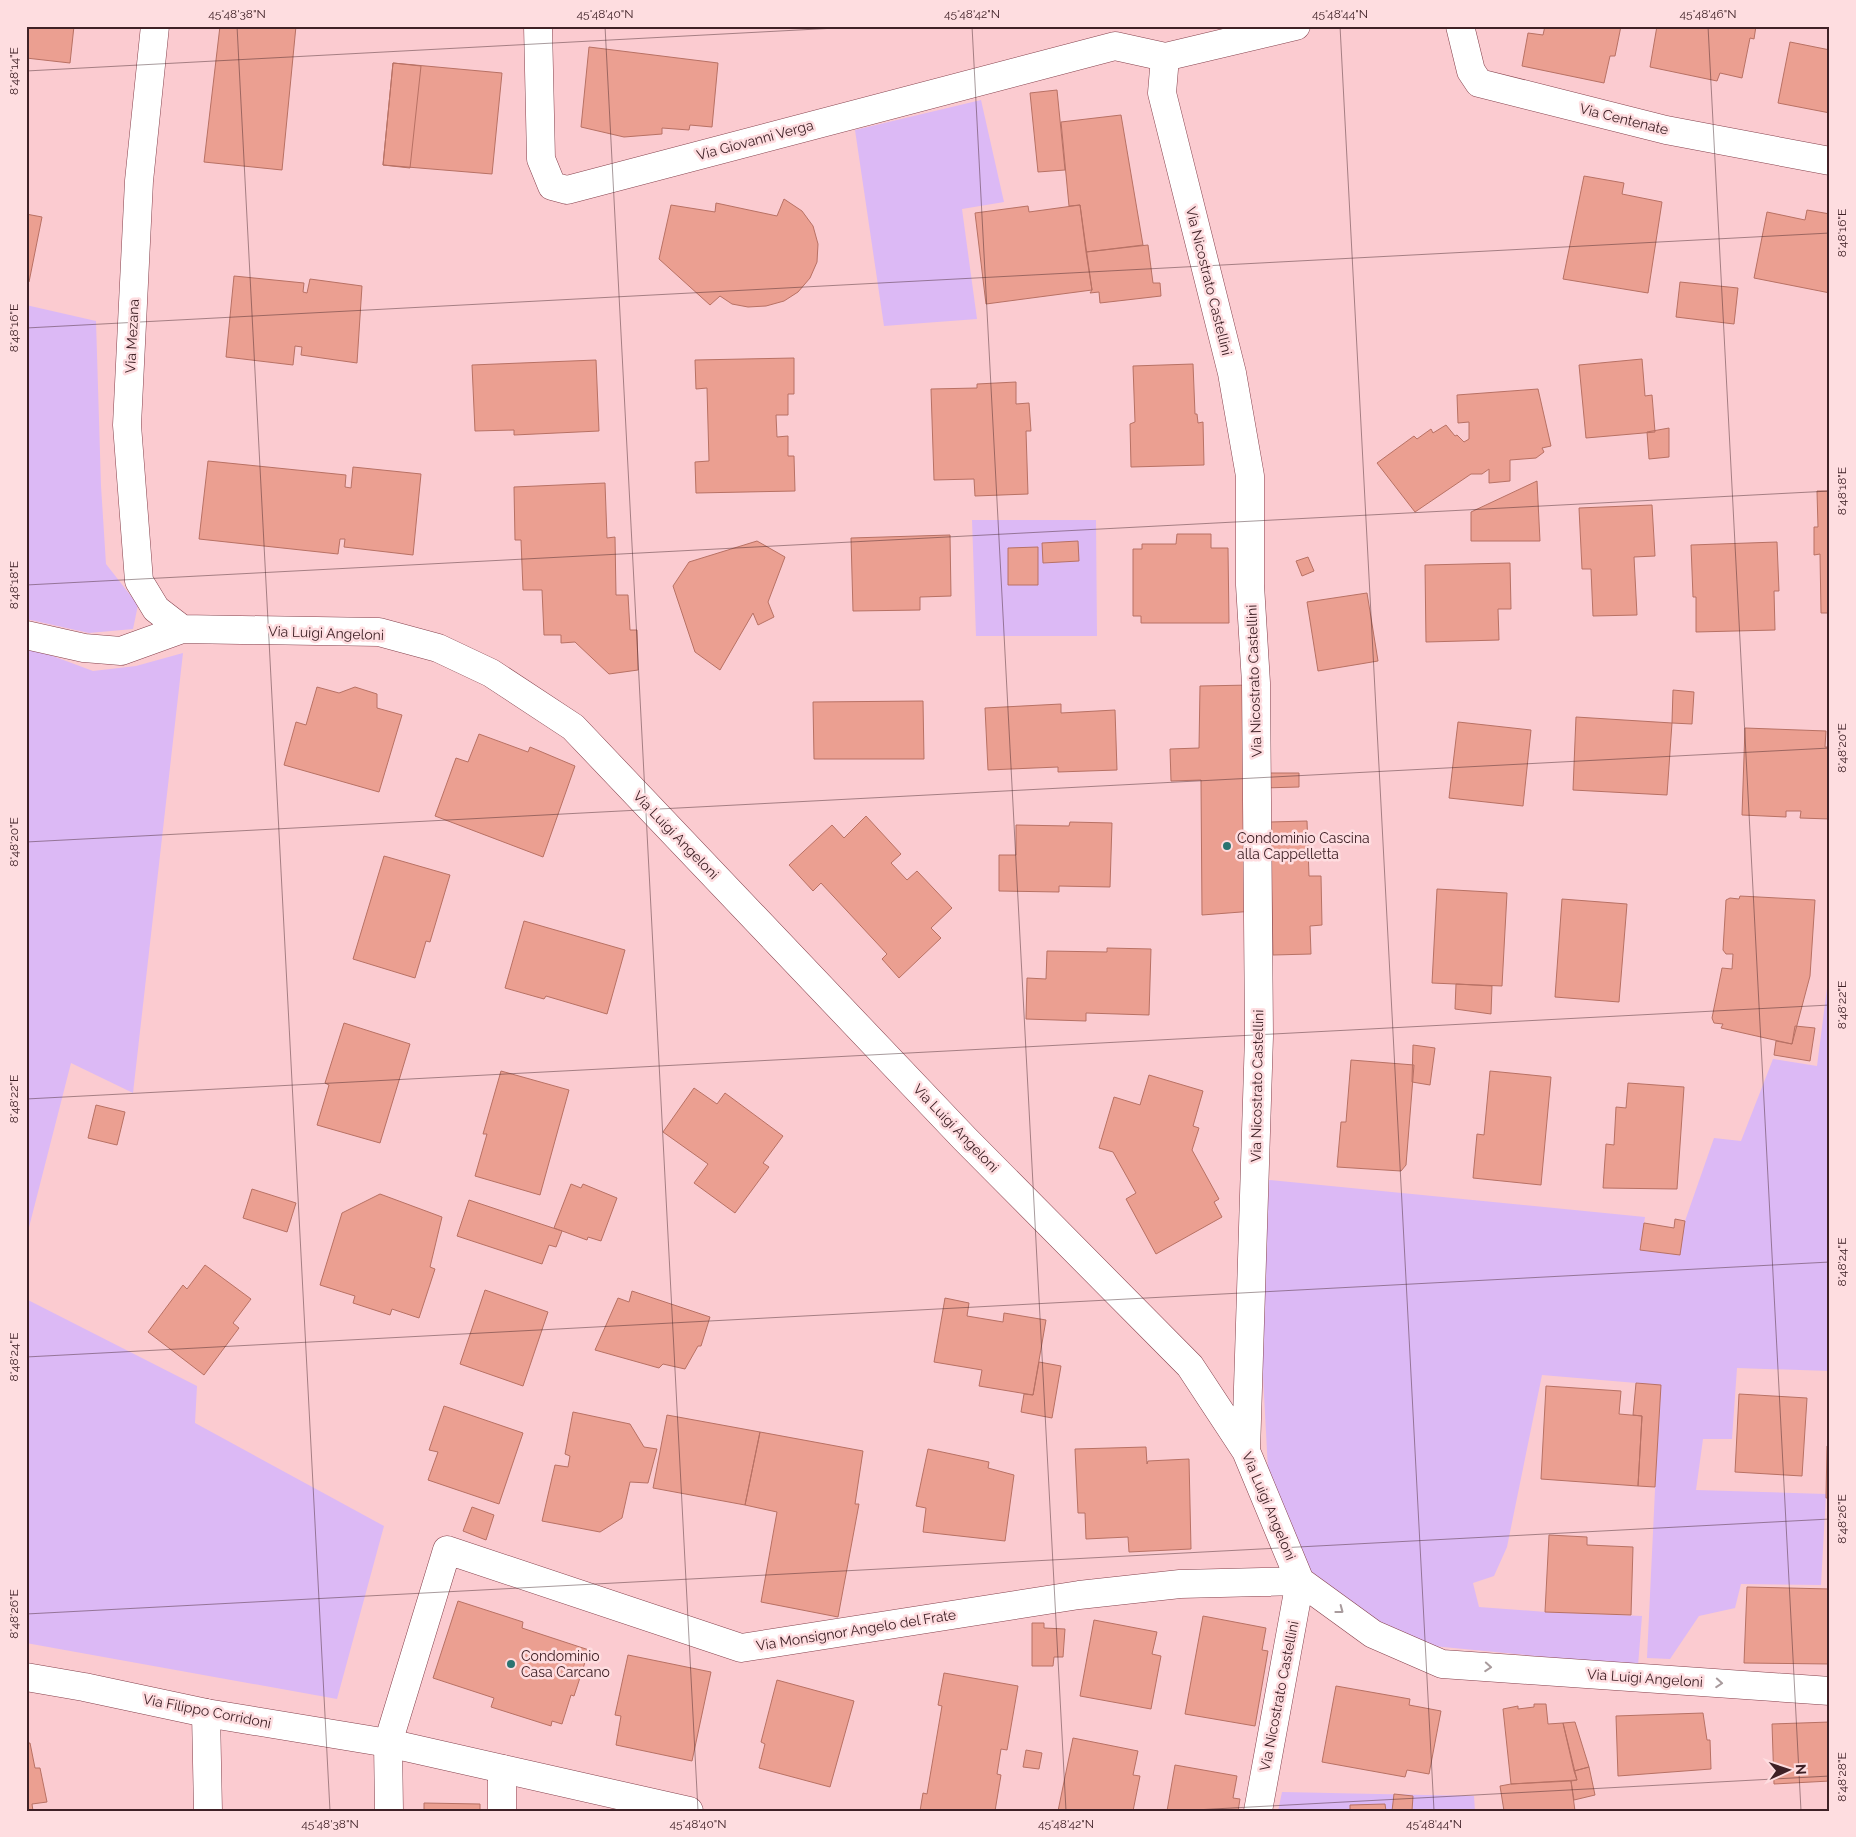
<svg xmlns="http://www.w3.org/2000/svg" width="1856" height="1837" viewBox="0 0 1856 1837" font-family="Raleway,sans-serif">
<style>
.green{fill:#dcb9f5}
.building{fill:#eb9f91;stroke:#b87164}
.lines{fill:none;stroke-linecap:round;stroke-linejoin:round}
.minor-casing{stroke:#85414c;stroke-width:29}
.tertiary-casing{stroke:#85414c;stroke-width:29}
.minor{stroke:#fff;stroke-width:28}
.tertiary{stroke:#fff;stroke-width:28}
.oneway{stroke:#a99b9d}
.ticks{fill:none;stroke:#3f2126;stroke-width:1;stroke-opacity:0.45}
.poi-dot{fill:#2b7471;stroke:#fedde0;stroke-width:2}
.labels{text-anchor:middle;stroke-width:5;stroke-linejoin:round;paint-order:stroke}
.street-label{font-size:14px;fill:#3f2126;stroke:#fedde0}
.poi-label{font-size:14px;fill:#3f2126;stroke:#fedde0;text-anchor:start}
.neatline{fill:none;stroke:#3f2126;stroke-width:2}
.ticks-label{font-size:12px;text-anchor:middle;fill:#3f2126}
</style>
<rect width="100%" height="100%" fill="#fbcbd0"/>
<!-- green -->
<path class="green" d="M981,100L1004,202L962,209L977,319L884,326L855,130Z
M26,305L96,321L101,486L106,564L138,605L133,629L89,633L26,619Z
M972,520H1096L1097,636H976Z
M26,648L34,649L93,671L136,666L183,653L133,1093L71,1063L26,1239Z
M1830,965V1371L1737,1368L1732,1439H1703L1696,1490L1826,1494L1821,1585L1741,1584L1735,1608L1699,1616L1670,1659L1647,1658L1660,1385L1542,1375L1507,1547L1494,1576L1473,1583L1479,1607L1546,1612L1642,1616L1638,1666L1433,1646L1349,1609L1306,1566L1268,1470L1262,1357L1269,1180L1645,1217L1640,1249L1679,1255L1685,1221L1714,1138L1741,1141L1773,1059L1817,1066Z
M26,1299L197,1386L195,1423L384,1526L337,1699L26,1643Z
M1282,1792L1474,1796L1475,1811H1278Z"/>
<!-- building -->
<path class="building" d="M26,26H74L70,63L26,58Z
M220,26H296L282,170L204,162Z
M1545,26H1621L1615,56H1610L1604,83L1522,66L1528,33L1543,35Z
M1657,26H1756L1754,39L1750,38L1742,78L1720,73L1717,81L1650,67Z
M1790,42L1830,50V113L1778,103Z
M589,47L718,63L712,127L690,125L689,130L662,128V134L624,137L581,127Z
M393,63L502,73L492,174L383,165Z
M393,63L421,66L410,168L383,165Z
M1057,90L1065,170L1038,172L1030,93Z
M1121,115L1143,245L1086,252L1080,205L1069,206L1061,122Z
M1584,176L1624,183L1622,194L1662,202L1648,293L1563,279Z
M784,199L802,211L813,226L818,244L817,262L810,278L798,292L784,301L766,306L748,307L732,304L720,296L710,305L659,259L671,205L715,212L716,203L777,216Z
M1080,205L1092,290L986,304L975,213L1028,206L1029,212Z
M1807,210L1830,214V293L1754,278L1767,212L1805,220Z
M26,214L42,217L29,282H26Z
M1148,245L1153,283H1160L1161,296L1100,303L1099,292L1090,293L1092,290L1086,252Z
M234,276L304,283L303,292L307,293L310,279L362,286L357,363L301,355L302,347L295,346L293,365L226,357Z
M1680,282L1738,288L1734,324L1676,317Z
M794,358V394H788V415H776L777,437L788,436V456H794L795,491L696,493L695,462L709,461L707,388L696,389L695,360Z
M1642,359L1645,396L1652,395L1655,432L1586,438L1579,365Z
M596,360L599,431L514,435V430L475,431L472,365Z
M1193,364L1195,414H1197L1198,423L1203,422L1204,465L1131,467L1130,424L1135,422L1133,366Z
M1016,382V404L1029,403L1031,431H1026L1028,494L975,496L974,479L934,480L931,389L977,388V384Z
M1538,389L1551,446L1542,448L1544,452L1536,458L1510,460V481L1489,483V469L1482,474H1471L1415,512L1377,463L1414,436L1417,439L1431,429L1433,433L1446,425L1455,436L1457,435L1464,442L1469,439V422L1458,423L1457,395Z
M1669,428V457L1649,459L1647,432Z
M208,461L346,475L345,487L351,488L353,467L421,474L413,555L344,547L345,539H340L338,554L199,539Z
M1537,481L1540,541H1471V512Z
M605,483L607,538L615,537L616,595H628L630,630H637L638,670L609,674L575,642L561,643V635H544L542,590H523L521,540H515L514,487Z
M1817,491H1830V613H1821L1820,554L1814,555V527H1818Z
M1652,505L1655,556L1634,557L1637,615L1593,616L1591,569H1582L1579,508Z
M1177,534H1211V548H1228L1229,623H1141V616H1133V549H1142V544H1176Z
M950,535L951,596L920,597V610L853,611L851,538Z
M757,541L785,557L768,602L774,617L758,625L753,613L720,670L695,652L673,586L689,562Z
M1078,541L1079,561L1043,563L1042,543Z
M1777,542L1779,591H1774L1775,630L1696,632V597H1693L1691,545Z
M1038,547V585H1008V548Z
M1308,557L1314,571L1302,576L1296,561Z
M1510,563L1511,609H1498L1499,640L1426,642L1425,565Z
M1367,593L1378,661L1318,671L1307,602Z
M1251,685L1254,911L1202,915L1201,780L1171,781L1170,749L1199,748L1200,686Z
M317,687L339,693L355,687L377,694V708L402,715L379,792L284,765L296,722L306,725Z
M1673,690L1694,692L1692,724L1672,723Z
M923,701L924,759H814L813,702Z
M1061,704V713L1115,710L1117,770L1058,772V767L988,770L985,708Z
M1576,717L1672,723L1667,795L1573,790Z
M1458,722L1531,730L1523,806L1449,798Z
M1745,728L1826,731L1825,747H1830V819L1800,818L1801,811H1786V817L1742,815Z
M479,734L528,752L530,747L575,766L543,857L435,816L456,758L468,762Z
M1263,773H1299V787L1263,788Z
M866,816L901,854L891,863L907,880L917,871L952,908L931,928L941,938L899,978L882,959L887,954L821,883L813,891L789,865L832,825L844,838Z
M1307,821L1309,876H1321L1322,925L1310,926L1311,954L1273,955L1270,822Z
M1070,822L1112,823L1110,887L1059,886V892L999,891V855H1016V825L1069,826Z
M384,856L450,875L430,942L426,941L415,978L353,959Z
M1437,889L1507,893L1502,986L1432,983Z
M1740,896L1815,900L1810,976L1792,1044L1721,1028L1723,1024L1714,1023L1712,1018L1722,968L1732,969L1733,954H1726L1723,950L1726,900L1730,898L1739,899Z
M1562,899L1627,904L1619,1002L1555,997Z
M524,921L625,950L607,1014L546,996L544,999L505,988Z
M1107,948L1151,949L1149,1015L1086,1013V1021L1026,1019L1027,978L1046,979L1047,951L1107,952Z
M1456,984L1492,986L1491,1014L1455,1009Z
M344,1023L410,1044L380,1143L317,1125L329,1085L325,1083Z
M1795,1026L1815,1028L1810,1061L1774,1055L1776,1041L1792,1044Z
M1413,1045L1435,1048L1430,1085L1412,1082Z
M1351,1060L1414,1065L1406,1165L1401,1171L1337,1167L1341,1122H1346Z
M501,1071L569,1090L540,1195L475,1176L487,1134H483Z
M1490,1071L1551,1077L1541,1185L1473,1178L1477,1134L1484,1135Z
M1149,1075L1203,1091L1193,1126L1199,1128L1192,1150L1219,1199L1214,1202L1222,1217L1156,1254L1126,1199L1136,1193L1113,1152L1099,1148L1114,1097L1140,1105Z
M1628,1083L1684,1087L1677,1189L1603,1188L1606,1144L1614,1145L1616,1107L1626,1108Z
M694,1088L717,1104L725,1093L783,1136L763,1163L769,1167L735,1213L694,1183L708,1164L663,1132Z
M96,1105L125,1112L117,1145L88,1138Z
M571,1184L581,1188L583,1184L617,1198L601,1241L588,1237L587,1240L554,1228Z
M252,1189L296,1203L287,1232L243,1218Z
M380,1194L442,1217L430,1267L435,1269L419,1318L392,1309L390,1315L353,1303L355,1296L320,1285L342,1213Z
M469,1200L562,1231L556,1247L549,1245L542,1264L457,1236Z
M1675,1219L1685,1221L1680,1255L1640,1250L1644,1223L1674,1228Z
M205,1265L251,1299L233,1323L239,1328L204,1375L148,1332L183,1285L187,1289Z
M485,1290L548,1312L523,1386L460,1364Z
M632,1291L710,1317L701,1346H698L685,1369L663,1364L659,1368L595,1350L618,1298L629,1302Z
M945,1298L969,1303L967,1316L1003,1322L1004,1313L1046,1320L1033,1395L979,1386L982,1370L934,1362Z
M1039,1362L1061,1366L1052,1418L1021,1412L1024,1394L1033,1395Z
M1636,1383L1661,1385L1655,1487L1638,1486L1642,1416L1633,1415Z
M1546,1386L1621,1391L1619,1414L1642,1416L1638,1486L1541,1479Z
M1739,1394L1807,1398L1802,1476L1735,1472Z
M444,1406L523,1433L499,1504L428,1480L438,1452L429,1450Z
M573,1412L630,1424L644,1447L657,1449L648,1483L630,1482L622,1518L600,1532L542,1521L555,1465L568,1467L570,1456L565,1454Z
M667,1415L760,1432L745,1505L653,1488Z
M760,1432L863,1451L855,1504H859L838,1617L761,1602L777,1512L745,1505Z
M1827,1446H1830V1498H1826Z
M1146,1447L1147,1464L1148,1461L1189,1459L1191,1549L1129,1552L1128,1537L1086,1539L1085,1513H1078L1075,1449Z
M928,1449L989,1462L988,1468L1014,1475L1005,1541L923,1532L926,1508L916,1506Z
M472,1507L494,1515L486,1540L463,1531Z
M1549,1535L1587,1537V1545L1633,1547L1631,1615L1545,1612Z
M1747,1587L1830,1589V1664L1744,1663Z
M458,1601L523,1622L522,1628L589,1650L574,1696L571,1695L562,1724L552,1721L551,1726L491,1707L494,1698L433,1678Z
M1203,1616L1266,1628L1262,1650L1268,1651L1255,1726L1185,1714Z
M1094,1620L1157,1632L1152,1654L1161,1656L1151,1709L1080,1696Z
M1032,1623H1044V1628L1065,1629L1063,1657H1054L1053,1666H1032Z
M628,1655L711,1672L692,1761L616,1745L621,1716L615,1715Z
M944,1673L1018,1686L1007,1750L1001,1749L997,1774L1001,1775L995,1811H920L923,1793L927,1794L942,1706L938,1705Z
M777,1680L854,1701L830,1787L759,1768L765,1744L761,1742Z
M1336,1686L1410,1699L1409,1705L1441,1711L1429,1774L1407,1770L1405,1777L1322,1762Z
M1534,1704H1546L1548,1724L1563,1723L1577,1780L1511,1784L1503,1709L1518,1706V1709L1534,1707Z
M1703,1713L1707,1740H1710L1711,1769L1618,1776L1616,1716Z
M1575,1722L1589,1767L1574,1771L1563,1723Z
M1830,1722V1781L1774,1784L1772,1724Z
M1073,1738L1138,1751L1133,1775L1140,1776L1133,1811H1058Z
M26,1743H30L35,1768H40L47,1802L32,1804L33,1811H26Z
M1026,1750L1042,1753L1039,1769L1023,1767Z
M1175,1765L1237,1776L1233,1798L1240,1799L1238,1811H1167Z
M1589,1767L1595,1795L1574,1800L1571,1781L1577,1780L1574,1771Z
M1571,1781L1575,1811H1504L1500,1786L1511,1784Z
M1394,1794L1413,1796L1412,1811H1392Z
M424,1803L480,1804V1811H424Z
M1385,1804L1386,1811H1350V1805Z"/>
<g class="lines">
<!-- minor casing -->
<g class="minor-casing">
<path id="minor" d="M155,26L139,181L127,425L139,581L156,609L182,629
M538,26L541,159L552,186L567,190L1115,46L1165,57
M1460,26L1471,71L1479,83L1666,130L1830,161
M26,635L84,648L121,651L182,629L379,632L438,648L491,673L573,727L965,1139L1190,1366L1246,1451L1300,1581L1373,1634L1442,1664L1830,1691
M1246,1451L1259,1036L1256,683L1250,585V476L1232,373L1162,93L1165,57L1296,26
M206,1713L208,1811
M389,1811L388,1743L447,1550L741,1648L1079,1595L1180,1584L1300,1581
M502,1811V1769
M1258,1811L1300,1581"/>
</g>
<!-- tertiary casing -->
<g class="tertiary-casing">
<path id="tertiary" d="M26,1677L84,1687L206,1713L388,1743L689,1811"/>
</g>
<!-- minor -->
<use href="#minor" class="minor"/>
<!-- tertiary -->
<use href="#tertiary" class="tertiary"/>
</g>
<!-- one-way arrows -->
<defs><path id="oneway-chevron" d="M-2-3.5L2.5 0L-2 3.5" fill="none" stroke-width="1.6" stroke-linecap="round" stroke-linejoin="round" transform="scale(1.25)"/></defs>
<g class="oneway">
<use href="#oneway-chevron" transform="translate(1340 1610) rotate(37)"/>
<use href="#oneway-chevron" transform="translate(1488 1667) rotate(4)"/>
<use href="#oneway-chevron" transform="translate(1719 1683) rotate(4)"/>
</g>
<!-- ticks -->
<path class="ticks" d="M237,26L330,1811M605,26L698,1811M972,26L1066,1811M1340,26L1434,1811M1708,26L1801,1811M26,71L874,26M26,328L1830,233M26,585L1830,491M26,842L1830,748M26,1099L1830,1005M26,1357L1830,1262M26,1614L1830,1519M1176,1811L1830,1776"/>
<!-- markers -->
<g class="poi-dot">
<circle cx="1227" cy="846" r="5"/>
<circle cx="511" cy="1664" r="5"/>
</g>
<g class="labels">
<!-- street labels -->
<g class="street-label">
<text transform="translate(1624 119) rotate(14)" y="5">Via Centenate</text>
<text transform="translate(755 140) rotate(-15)" y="5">Via Giovanni Verga</text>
<text transform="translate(1209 281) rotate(76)" y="5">Via Nicostrato Castellini</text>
<text transform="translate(132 336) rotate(-87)" y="5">Via Mezana</text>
<text transform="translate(326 633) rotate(2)" y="5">Via Luigi Angeloni</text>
<text transform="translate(1254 681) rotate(-92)" y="5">Via Nicostrato Castellini</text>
<text transform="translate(676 835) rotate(46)" y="5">Via Luigi Angeloni</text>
<text transform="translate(1257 1086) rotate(-89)" y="5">Via Nicostrato Castellini</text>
<text transform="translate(956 1128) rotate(46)" y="5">Via Luigi Angeloni</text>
<text transform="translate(1269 1506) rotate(67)" y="5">Via Luigi Angeloni</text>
<text transform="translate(856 1630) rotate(-9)" y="5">Via Monsignor Angelo del Frate</text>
<text transform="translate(1645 1678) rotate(4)" y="5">Via Luigi Angeloni</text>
<text transform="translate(1279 1696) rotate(-79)" y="5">Via Nicostrato Castellini</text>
<text transform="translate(207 1711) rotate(11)" y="5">Via Filippo Corridoni</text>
</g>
<!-- poi labels -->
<g class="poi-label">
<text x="1237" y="843">Condominio Cascina<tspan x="1237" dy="16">alla Cappelletta</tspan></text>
<text x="521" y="1661">Condominio<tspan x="521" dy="16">Casa Carcano</tspan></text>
</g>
</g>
<!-- border -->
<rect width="1856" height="1837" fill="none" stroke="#fedde0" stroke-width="55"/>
<!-- north arrow -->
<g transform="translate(1788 1770) rotate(87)" stroke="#fedde0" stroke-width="4" paint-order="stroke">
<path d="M0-4L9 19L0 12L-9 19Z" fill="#3f2126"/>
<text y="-8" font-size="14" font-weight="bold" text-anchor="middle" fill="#3f2126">N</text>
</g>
<rect x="28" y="28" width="1800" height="1782" class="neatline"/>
<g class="ticks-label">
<text x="237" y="18">45°48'38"N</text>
<text x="605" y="18">45°48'40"N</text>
<text x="972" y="18">45°48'42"N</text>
<text x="1340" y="18">45°48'44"N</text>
<text x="1708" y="18">45°48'46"N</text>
<text transform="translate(14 71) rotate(-90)" y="4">8°48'14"E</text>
<text transform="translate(1842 233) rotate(-90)" y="4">8°48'16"E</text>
<text transform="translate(14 328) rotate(-90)" y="4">8°48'16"E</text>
<text transform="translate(1842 491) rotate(-90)" y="4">8°48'18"E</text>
<text transform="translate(14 585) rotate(-90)" y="4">8°48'18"E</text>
<text transform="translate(1842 748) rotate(-90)" y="4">8°48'20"E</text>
<text transform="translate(14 842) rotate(-90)" y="4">8°48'20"E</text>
<text transform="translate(1842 1005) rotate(-90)" y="4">8°48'22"E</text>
<text transform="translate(14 1099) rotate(-90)" y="4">8°48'22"E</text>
<text transform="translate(1842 1262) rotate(-90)" y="4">8°48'24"E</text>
<text transform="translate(14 1357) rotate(-90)" y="4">8°48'24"E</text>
<text transform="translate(1842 1519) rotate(-90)" y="4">8°48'26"E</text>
<text transform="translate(14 1614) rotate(-90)" y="4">8°48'26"E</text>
<text transform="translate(1842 1777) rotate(-90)" y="4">8°48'28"E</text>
<text x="330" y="1828">45°48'38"N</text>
<text x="698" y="1828">45°48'40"N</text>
<text x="1066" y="1828">45°48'42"N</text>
<text x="1434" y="1828">45°48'44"N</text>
</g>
</svg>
